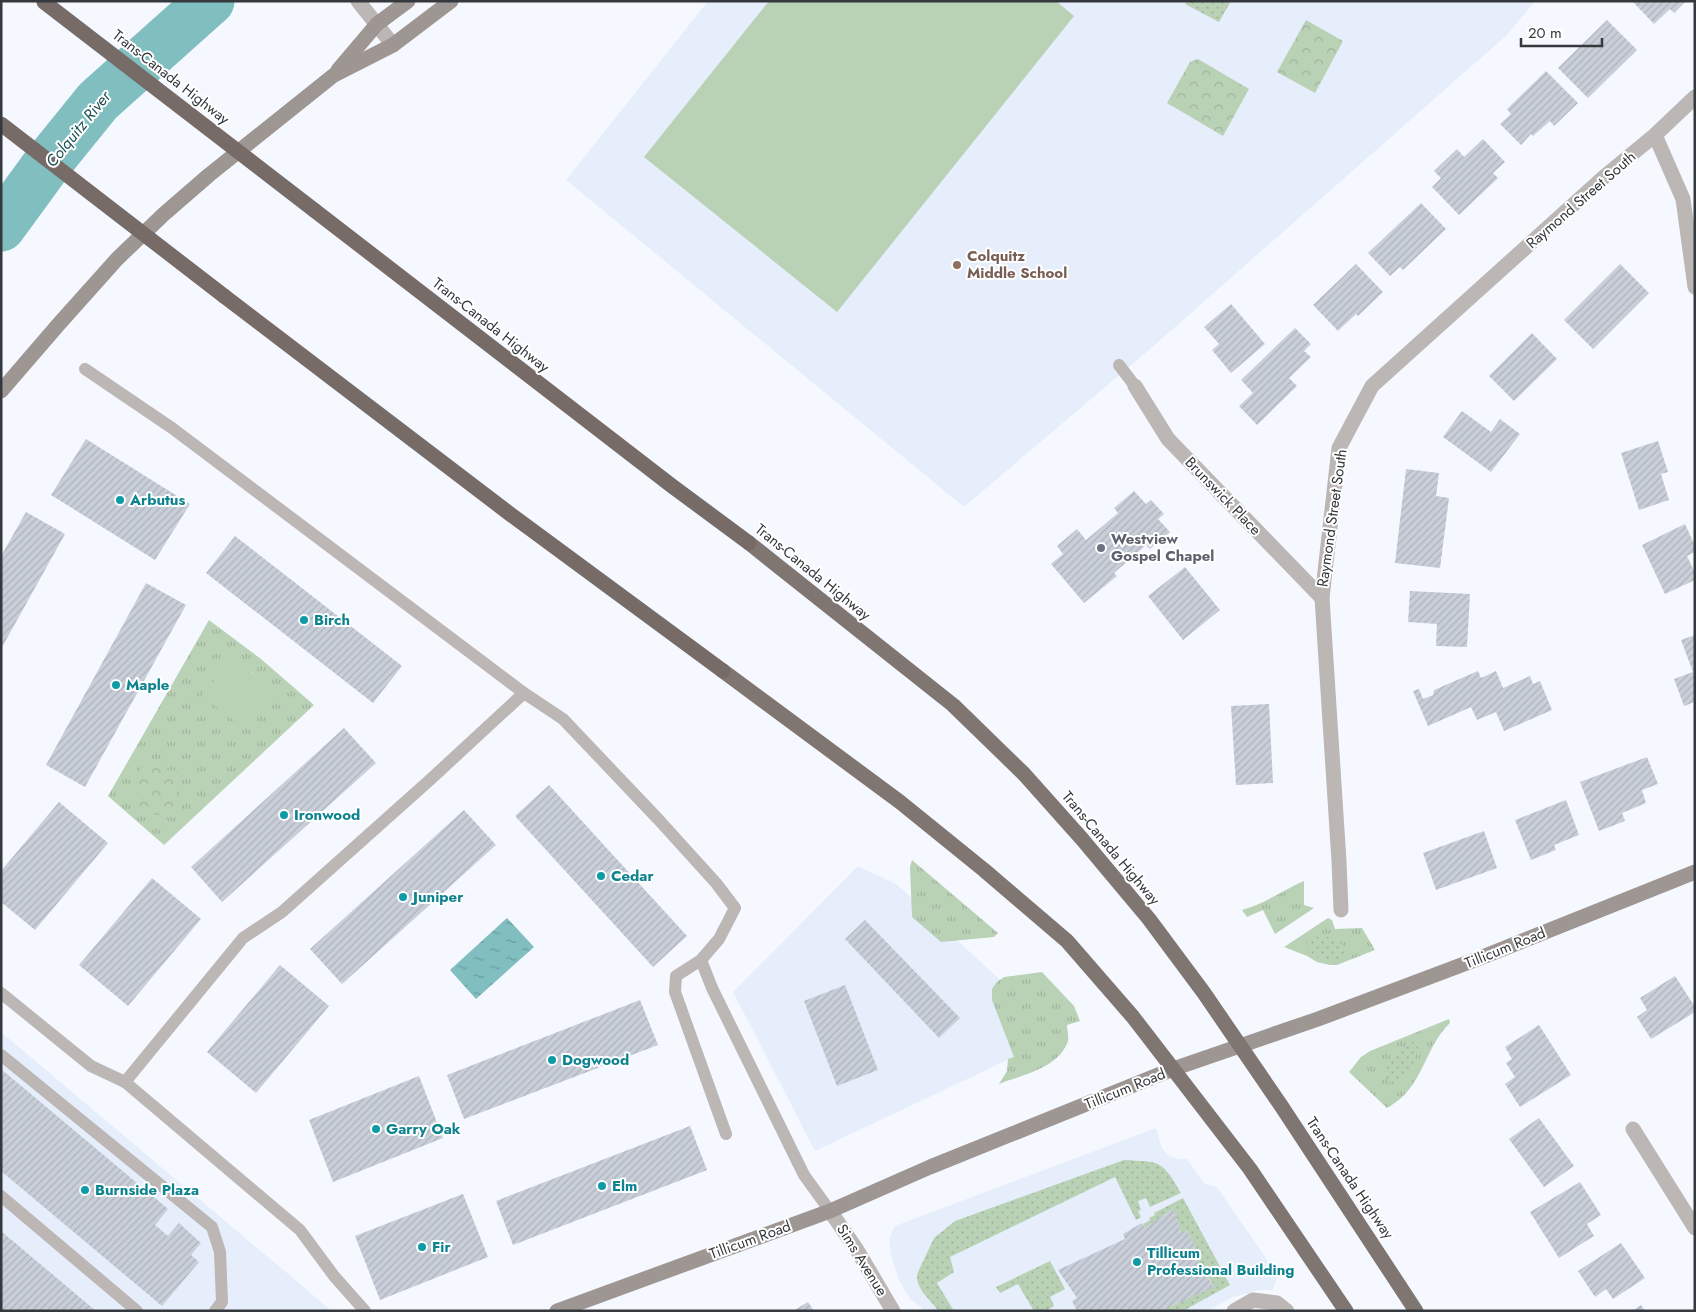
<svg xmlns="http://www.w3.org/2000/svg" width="1696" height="1312" viewBox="0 0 1696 1312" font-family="Jost,sans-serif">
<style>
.built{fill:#e6eefc}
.grass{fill:url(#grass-tufts);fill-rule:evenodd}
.park{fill:url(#park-crowns)}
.garden{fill:url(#garden-dots)}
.pitch{fill:#b9d1b5}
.water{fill:url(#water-ripples)}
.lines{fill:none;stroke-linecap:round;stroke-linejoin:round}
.river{stroke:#81bebf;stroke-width:49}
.building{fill:url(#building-hatch)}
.service{stroke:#bcb6b4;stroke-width:12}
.minor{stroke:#bcb6b4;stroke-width:15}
.tertiary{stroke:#bcb6b4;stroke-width:15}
.secondary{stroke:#9e9693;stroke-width:15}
.trunk{stroke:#7f7571;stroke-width:15}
.motorway{stroke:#766b67;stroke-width:15}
.motorway-bridge{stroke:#766b67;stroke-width:15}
.education-dot{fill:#8d6e63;stroke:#fff;stroke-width:2}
.culture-dot{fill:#0f9aa8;stroke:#fff;stroke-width:2}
.worship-dot{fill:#6b7280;stroke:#fff;stroke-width:2}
.labels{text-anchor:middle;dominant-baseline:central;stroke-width:4;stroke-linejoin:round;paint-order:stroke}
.street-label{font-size:15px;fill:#35383c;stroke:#fff}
.education-label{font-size:15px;font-weight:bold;fill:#785e54;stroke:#fff;text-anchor:start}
.culture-label{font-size:15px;font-weight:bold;fill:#0d838f;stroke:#fff;text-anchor:start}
.worship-label{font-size:15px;font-weight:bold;fill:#5b616d;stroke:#fff;text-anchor:start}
.water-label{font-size:16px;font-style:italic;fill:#1c5153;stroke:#fff}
</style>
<defs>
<pattern id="grass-tufts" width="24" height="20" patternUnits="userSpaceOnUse" patternTransform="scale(1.25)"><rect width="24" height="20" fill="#b9d1b5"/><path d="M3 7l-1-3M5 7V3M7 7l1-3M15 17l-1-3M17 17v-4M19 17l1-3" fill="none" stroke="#a0b49d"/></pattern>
<pattern id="park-crowns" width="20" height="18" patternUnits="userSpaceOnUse" patternTransform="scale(1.25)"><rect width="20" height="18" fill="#b9d1b5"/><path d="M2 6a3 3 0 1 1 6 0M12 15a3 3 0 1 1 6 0" fill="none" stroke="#a0b49d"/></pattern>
<pattern id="garden-dots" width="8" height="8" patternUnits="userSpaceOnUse" patternTransform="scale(1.25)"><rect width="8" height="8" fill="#b9d1b5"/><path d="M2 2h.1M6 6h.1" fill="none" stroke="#a0b49d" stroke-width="1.8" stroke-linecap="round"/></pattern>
<pattern id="water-ripples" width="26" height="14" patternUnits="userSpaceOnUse" patternTransform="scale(1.25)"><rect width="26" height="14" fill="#81bebf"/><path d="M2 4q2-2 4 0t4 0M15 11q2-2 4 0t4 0" fill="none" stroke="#6a9b9c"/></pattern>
<pattern id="building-hatch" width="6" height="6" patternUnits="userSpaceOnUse" patternTransform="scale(1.25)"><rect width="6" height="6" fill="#c9cfd9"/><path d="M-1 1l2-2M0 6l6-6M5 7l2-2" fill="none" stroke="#adb2bb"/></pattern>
</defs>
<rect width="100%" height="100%" fill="#f5f9ff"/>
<g class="built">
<path d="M708 1H1535L1507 35 1149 350 964 507 566 180Z"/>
<path d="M858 866 896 884 1060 1035 815 1151 733 992Z"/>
<path d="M1 1032 332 1311H96L1 1231Z"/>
<path d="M1156 1128 1162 1149 1170 1156 1178 1159H1187L1205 1184 1217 1187 1270 1264 1279 1271 1273 1290H1259L1233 1297 1207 1311H924L921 1307 910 1299 899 1280 891 1255 889 1239 895 1226Z"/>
</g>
<g class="grass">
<path d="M209 620 261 659 314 705 164 845 108 796ZM251 672 271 688 202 695Z"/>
<path d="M912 860 998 933 994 937 941 942 912 917 910 867Z"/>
<path d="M1304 881V905L1314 908 1275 934 1263 910 1247 917 1242 910C1265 904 1283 890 1304 881Z"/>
<path d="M1328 918 1332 920 1335 929 1362 928 1375 950 1337 965H1330L1317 962 1307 956 1284 947Z"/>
<path d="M1042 972 1074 1006 1080 1021 1067 1025C1067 1030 1069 1036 1068 1041 1059 1068 1022 1075 999 1084L1007 1071 1008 1059 1014 1057 992 1000V989L997 982 1004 977Z"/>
<path d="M1449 1019 1450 1023C1423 1049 1424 1088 1387 1108L1349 1072 1361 1057 1370 1051Z"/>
</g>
<g class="park">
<path d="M1306 20 1343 41 1315 93 1277 72Z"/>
<path d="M1198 59 1249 89 1223 136 1167 103 1190 62Z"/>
<path d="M141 766 177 771 181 777 176 817 135 812Z"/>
</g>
<g class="garden">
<path d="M1187 1H1231L1219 22 1185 4Z"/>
<path d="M1321 936C1333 937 1339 941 1347 950L1346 954 1337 962 1315 957 1307 946 1308 942 1316 937Z"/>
<path d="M1415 1041 1419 1044C1415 1060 1410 1080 1392 1085 1372 1072 1402 1046 1415 1041Z"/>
<path d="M1124 1160C1161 1162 1162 1160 1181 1193L1150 1207 1146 1198 1138 1201 1141 1210 1138 1211 1141 1217 1136 1220 1115 1177 950 1257 954 1272 937 1283 954 1311H938C931 1299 913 1288 918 1272L934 1238 955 1221Z"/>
<path d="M1183 1198 1230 1285 1183 1311H1160L1214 1286 1192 1253 1197 1250 1187 1231 1182 1234 1173 1209 1145 1228 1143 1224 1150 1220 1149 1218 1155 1215 1154 1213Z"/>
<path d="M1050 1261 1065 1289 1050 1297 1054 1306 1046 1311H1034L1018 1284 1000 1293 996 1287Z"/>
</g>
<g class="pitch">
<path d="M769 1H1056L1074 16 837 312 644 157Z"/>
<path d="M232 658 272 688 242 727 202 695Z"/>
</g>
<path class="water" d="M507 918 534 947 476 999 450 970Z"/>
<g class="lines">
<path class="river" d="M1 227 47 164 98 101 210 1"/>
</g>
<g class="building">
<path d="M1632 1H1686L1674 13 1670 9 1654 24Z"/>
<path d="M1607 20 1637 50 1588 98 1558 68Z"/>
<path d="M1546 71 1578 103 1554 126 1550 121 1533 136 1531 134 1521 145 1500 124 1511 114 1507 109Z"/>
<path d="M1483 139 1505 162 1493 173 1498 178 1459 215 1432 187 1441 178 1434 171 1457 149 1464 157Z"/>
<path d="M1421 203 1446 229 1403 270 1400 267 1390 276 1368 253Z"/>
<path d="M1356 264 1383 292 1358 316 1356 314 1338 331 1313 305Z"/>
<path d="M1620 264 1649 293 1593 349 1564 320Z"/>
<path d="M1231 304 1265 344 1231 373 1212 350 1219 344 1204 327Z"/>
<path d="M1295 328 1311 344 1304 351 1311 357 1289 378 1297 386 1257 425 1239 406 1253 393 1241 380Z"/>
<path d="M1532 333 1557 359 1514 401 1489 376Z"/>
<path d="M1462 411 1491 432 1500 419 1520 434 1491 472 1443 437Z"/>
<path d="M86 439 190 504 155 560 51 495Z"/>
<path d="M1658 441 1668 472 1661 474 1669 500 1639 510 1621 453Z"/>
<path d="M1406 469 1439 473 1436 496 1449 498 1440 568 1395 563Z"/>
<path d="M1134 491 1146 504 1151 500 1164 514 1158 519 1170 532 1150 549 1146 545 1114 573 1117 576 1084 603 1051 564 1063 554 1057 546 1077 529 1086 540 1118 513 1114 508Z"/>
<path d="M26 512 65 534 1 649V556Z"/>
<path d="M1685 524 1695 546V552L1687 556 1695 573V580L1665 594 1642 545Z"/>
<path d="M235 536 402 666 373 703 206 573Z"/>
<path d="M1185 567 1220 610 1183 640 1148 596Z"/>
<path d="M146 583 186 605 85 787 46 765Z"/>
<path d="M1410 591 1470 594 1467 647 1436 646 1437 624 1408 622Z"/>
<path d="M1695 635V702L1684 706 1674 679 1693 672 1681 640Z"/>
<path d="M1478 671 1481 678 1496 671 1503 688 1530 676 1533 684 1540 681 1552 710 1504 731 1496 712 1477 720 1471 707 1428 726 1413 691 1419 689 1423 699 1433 695 1434 690Z"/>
<path d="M1269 704 1273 783 1236 785 1231 706Z"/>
<path d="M344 728 376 763 222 902 191 867Z"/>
<path d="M1647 757 1658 784 1642 790 1646 803 1622 813 1625 821 1599 831 1580 782Z"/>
<path d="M549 785 687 936 653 967 515 816Z"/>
<path d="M1566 800 1579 835 1554 845 1556 850 1531 860 1515 820Z"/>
<path d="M59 802 108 843 35 930 1 902V871Z"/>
<path d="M464 810 496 845 342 984 310 949Z"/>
<path d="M1484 831 1497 868 1436 890 1423 853Z"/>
<path d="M152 878 201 919 128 1006 79 965Z"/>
<path d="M865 920 960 1018 939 1038 845 939Z"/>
<path d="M280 965 329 1006 256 1093 207 1052Z"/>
<path d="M1675 976 1695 1007V1012L1651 1039 1637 1017 1647 1010 1640 998Z"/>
<path d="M845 985 878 1070 837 1086 804 1001Z"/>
<path d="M640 1000 658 1045 464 1119 447 1075Z"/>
<path d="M1539 1025 1571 1075 1520 1107 1505 1084 1515 1077 1506 1063 1512 1059 1505 1047Z"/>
<path d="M1 1069 168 1209 155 1225 168 1236 179 1223 201 1243 191 1255 199 1262 162 1306 1 1171Z"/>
<path d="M419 1076 443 1138 333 1182 309 1120Z"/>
<path d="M1539 1118 1574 1166 1544 1187 1509 1139Z"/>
<path d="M690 1126 707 1170 513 1245 496 1201Z"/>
<path d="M1580 1182 1601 1215 1587 1224 1594 1236 1559 1258 1530 1212Z"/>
<path d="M463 1194 488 1257 380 1300 355 1236Z"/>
<path d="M1173 1209 1182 1234 1187 1231 1197 1250 1192 1253 1214 1287 1160 1311H1077L1072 1301 1077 1298 1058 1270 1125 1239 1123 1234 1142 1223 1145 1228Z"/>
<path d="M1 1231 96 1311H1Z"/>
<path d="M1621 1243 1645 1278 1613 1299 1606 1289 1595 1297 1578 1271Z"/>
<path d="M808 1302 814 1311H793Z"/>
<path d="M1641 1305 1645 1311H1632Z"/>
</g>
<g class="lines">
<g class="service">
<path d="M1119 365 1135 386"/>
<path d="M85 369 172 428 524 693 563 719 658 819 716 883 735 908 719 939 701 960 712 988 804 1175 830 1211"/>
<path d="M701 960 676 976 675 992 726 1134"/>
<path d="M1 993 91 1066 125 1082 300 1230 334 1276 365 1311"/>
<path d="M1 1055 212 1227 220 1252 222 1302 215 1311"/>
<path d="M125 1082 243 938 282 912 432 778 524 693"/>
<path d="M1 1196 137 1311"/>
</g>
<g class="minor">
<path d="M1655 135 1683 199 1695 287"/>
<path d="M1135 386 1168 439 1322 598"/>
<path d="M1341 910 1339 861 1322 598 1339 448 1372 386 1604 177 1655 135 1695 97"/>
<path d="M1633 1129 1695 1228"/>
<path d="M830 1211 857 1250 893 1311"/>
<path d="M1234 1311 1253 1300 1277 1303 1287 1311"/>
</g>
<path class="tertiary" d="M358 1 393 45"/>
<g class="secondary">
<path d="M338 70 377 24 408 1"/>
<path d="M1 391 58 325 117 259 164 214 209 175 334 75 393 45 451 1"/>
<path d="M557 1311 830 1211 930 1167 1173 1069 1318 1019 1480 958 1695 872"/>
</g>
<g class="trunk">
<path d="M749 543 953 705 1024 774 1082 839 1149 919 1204 993 1282 1107 1416 1311"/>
<path d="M723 671 900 802 984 870 1067 941 1133 1017 1250 1169 1346 1311"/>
</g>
<g class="motorway">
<path d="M314 210 672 486 749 543"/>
<path d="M224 296 510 514 723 671"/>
</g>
<g class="motorway-bridge">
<path d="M44 2 314 210"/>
<path d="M1 124 224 296"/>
</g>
</g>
<circle class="education-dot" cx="957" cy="265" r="5"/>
<g class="culture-dot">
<circle cx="120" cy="500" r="5"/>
<circle cx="304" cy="620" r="5"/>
<circle cx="116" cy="685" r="5"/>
<circle cx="284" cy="815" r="5"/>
<circle cx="601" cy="876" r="5"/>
<circle cx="403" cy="897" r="5"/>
<circle cx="552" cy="1060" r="5"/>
<circle cx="376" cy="1129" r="5"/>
<circle cx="602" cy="1186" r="5"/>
<circle cx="85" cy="1190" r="5"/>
<circle cx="422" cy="1247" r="5"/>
<circle cx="1137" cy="1262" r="5"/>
</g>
<circle class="worship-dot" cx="1101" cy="548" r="5"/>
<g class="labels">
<g class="street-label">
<text transform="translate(171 77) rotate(38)">Trans-Canada Highway</text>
<text transform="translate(1581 200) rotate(-41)">Raymond Street South</text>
<text transform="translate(491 325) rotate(38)">Trans-Canada Highway</text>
<text transform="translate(1223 496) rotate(46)">Brunswick Place</text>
<text transform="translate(1332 518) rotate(-82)">Raymond Street South</text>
<text transform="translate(813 572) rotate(39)">Trans-Canada Highway</text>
<text transform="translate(1111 848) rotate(50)">Trans-Canada Highway</text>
<text transform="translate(1505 948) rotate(-22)">Tillicum Road</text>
<text transform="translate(1125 1089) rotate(-22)">Tillicum Road</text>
<text transform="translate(1350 1178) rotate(56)">Trans-Canada Highway</text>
<text transform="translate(750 1240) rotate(-20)">Tillicum Road</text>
<text transform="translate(862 1260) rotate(58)">Sims Avenue</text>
</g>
<g class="education-label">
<text x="967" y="256">Colquitz<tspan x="967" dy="17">Middle School</tspan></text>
</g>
<g class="culture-label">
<text x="130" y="500">Arbutus</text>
<text x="314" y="620">Birch</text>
<text x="126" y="685">Maple</text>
<text x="294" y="815">Ironwood</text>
<text x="611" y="876">Cedar</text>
<text x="413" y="897">Juniper</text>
<text x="562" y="1060">Dogwood</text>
<text x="386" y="1129">Garry Oak</text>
<text x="612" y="1186">Elm</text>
<text x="95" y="1190">Burnside Plaza</text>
<text x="432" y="1247">Fir</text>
<text x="1147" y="1253">Tillicum<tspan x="1147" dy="17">Professional Building</tspan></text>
</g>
<g class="worship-label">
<text x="1111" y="539">Westview<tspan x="1111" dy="17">Gospel Chapel</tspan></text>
</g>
<g class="water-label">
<text transform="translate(78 129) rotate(-51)">Colquitz River</text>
</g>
</g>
<rect width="1696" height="1312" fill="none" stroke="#35383c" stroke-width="5"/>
<path d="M1521 38v8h81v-8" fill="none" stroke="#35383c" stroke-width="2.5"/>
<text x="1528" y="38" font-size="15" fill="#35383c" stroke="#ffffff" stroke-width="4" paint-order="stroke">20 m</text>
</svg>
